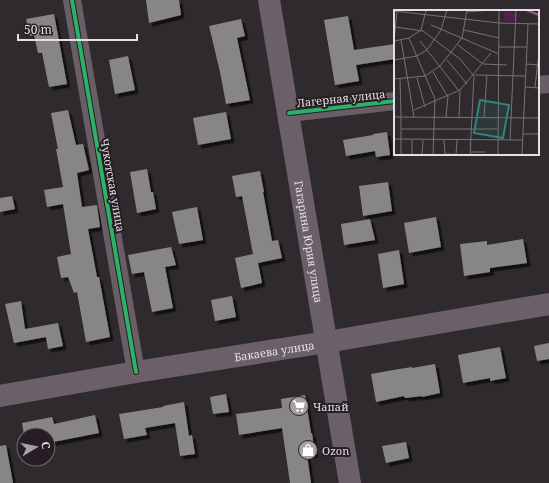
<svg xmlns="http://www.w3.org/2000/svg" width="549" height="483" viewBox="0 0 549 483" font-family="'Noto Serif',serif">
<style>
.building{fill:#878685;filter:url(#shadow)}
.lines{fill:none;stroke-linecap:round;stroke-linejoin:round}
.minor{stroke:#695e66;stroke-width:18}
.secondary{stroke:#6b6068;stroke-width:22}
.cycleway-casing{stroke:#261e24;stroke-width:6}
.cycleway{stroke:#2db169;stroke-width:4}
.labels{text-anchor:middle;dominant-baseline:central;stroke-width:4;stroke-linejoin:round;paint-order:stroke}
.street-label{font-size:11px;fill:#e5dfe3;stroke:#261e24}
.poi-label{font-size:11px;fill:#e5dfe3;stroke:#261e24;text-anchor:start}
.inset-river{fill:none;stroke:#9d578d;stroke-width:2}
.inset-road{fill:none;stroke:#777276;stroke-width:1}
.view{fill:#2f8680;fill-opacity:0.15;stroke:#2f8680;stroke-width:2}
.inset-edge{fill:none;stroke:#e5dfe3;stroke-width:2}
</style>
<defs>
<filter id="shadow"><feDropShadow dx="3.5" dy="3.5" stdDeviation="0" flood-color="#0009"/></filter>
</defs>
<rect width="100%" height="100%" fill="#2e2a2d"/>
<g class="building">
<path d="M146 0H179L181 15 149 23Z"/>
<path d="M54 14 67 84 49 87 42 53H38L34 35 30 36 26 19Z"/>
<path d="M348 16 354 50 395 44V59L356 65 359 81 335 85 324 20Z"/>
<path d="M241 19 245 36 237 38 250 100 226 104 220 72 209 26Z"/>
<path d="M128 56 135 90 115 94 109 60Z"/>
<path d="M68 110 76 145 83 144 89 170 77 173 82 207 97 205 100 227 88 229 97 277H99L110 337 86 342 77 292 74 293 68 277 61 278 57 257 71 254 63 204 47 207 44 190 63 187 56 149H58L51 113Z"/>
<path d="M226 112 231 139 198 145 193 118Z"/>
<path d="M387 132 390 155 376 157 375 151 346 156 343 140 373 135V134Z"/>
<path d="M147 169 151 192H153L156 209 137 213 130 172Z"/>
<path d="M260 171 264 192H263L272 241 278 240 282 258 258 263 262 283 241 288 235 258 253 254 242 196 236 197 232 176Z"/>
<path d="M388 182 392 211 363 216 359 186Z"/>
<path d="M12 196 15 209 0 212V198Z"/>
<path d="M197 207 203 240 179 244 172 212Z"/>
<path d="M436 217 441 247 409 253 404 223Z"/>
<path d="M370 219 375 240 344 245 341 224Z"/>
<path d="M523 239 527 263 490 268V272L464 276 460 244 487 241V245Z"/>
<path d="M171 247 176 265 165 267 173 308 152 312 144 272 132 274 128 255Z"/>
<path d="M399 250 404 284 383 288 378 254Z"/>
<path d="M232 296 236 317 215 321 211 300Z"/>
<path d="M21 301 25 329 58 323 63 346 48 349 46 337 14 343 5 304Z"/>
<path d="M549 343V359L537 361 534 346Z"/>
<path d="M500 347 506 378 490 381V378L463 383 458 355Z"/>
<path d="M435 364 440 393 422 397V396L405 398 404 396 376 402 371 374 393 370 412 367V368Z"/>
<path d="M226 394 229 412 213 414 210 397Z"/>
<path d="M305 395 311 433H312L315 454 307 455 311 483H290L282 428 239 435 236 414 282 408 281 399Z"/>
<path d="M184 402 189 436 192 435 195 454 180 456 175 423 145 428 147 435 124 439 119 414 163 407V406Z"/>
<path d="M95 415 99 433 48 443V435H24L22 423 52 417 54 424Z"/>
<path d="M406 442 409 458 386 463 382 446Z"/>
<path d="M6 445 13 483H0V446Z"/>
</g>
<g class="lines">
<g class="minor">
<path d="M72 0 136 372"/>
<path d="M538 85 549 84"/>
<path d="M289 113 395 101"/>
</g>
<g class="secondary">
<path id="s1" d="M269 0 350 483"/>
<path id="s2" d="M0 396 136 372 327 342 549 304"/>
</g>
<g class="cycleway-casing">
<g id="cycleway">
<path d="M72 0 136 372"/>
<path d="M289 113 395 101"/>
</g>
</g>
<use href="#cycleway" class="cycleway"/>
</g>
<defs>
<g id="supermarket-disc" transform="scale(1)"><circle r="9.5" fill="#a5a0a3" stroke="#261e24"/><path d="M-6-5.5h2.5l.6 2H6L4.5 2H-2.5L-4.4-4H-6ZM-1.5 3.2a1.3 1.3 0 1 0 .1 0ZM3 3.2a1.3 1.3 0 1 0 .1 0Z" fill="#fff"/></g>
<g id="shop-disc" transform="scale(1)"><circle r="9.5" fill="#a5a0a3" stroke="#261e24"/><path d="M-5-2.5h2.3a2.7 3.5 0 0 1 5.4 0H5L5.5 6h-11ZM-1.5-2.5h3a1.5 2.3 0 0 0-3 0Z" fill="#fff"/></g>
</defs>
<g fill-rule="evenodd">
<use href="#supermarket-disc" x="299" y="406"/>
<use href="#shop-disc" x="308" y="450"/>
</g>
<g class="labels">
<g class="street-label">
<text transform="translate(341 98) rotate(-6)">Лагерная улица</text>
<text transform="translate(113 185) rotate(80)">Чукотская улица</text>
<text stroke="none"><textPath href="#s1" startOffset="245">Гагарина Юрия улица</textPath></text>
<text stroke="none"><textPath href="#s2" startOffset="278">Бакаева улица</textPath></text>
</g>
<g class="poi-label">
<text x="313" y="406">Чапай</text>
<text x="322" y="450">Ozon</text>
</g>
</g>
<g transform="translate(394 10)">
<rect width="145" height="145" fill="#2e2a2d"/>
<path d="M110 0 123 4 122 11H110Z" fill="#522149"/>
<path class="inset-river" d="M132 0 145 5"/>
<path class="inset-road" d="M0 1 105 13M73 2 97 0M105 13 145 14M37 15 105 44M1 17 29 21 66 49 80 66 76 145M70 20 105 28M15 28 41 89 39 145M7 30 20 107M0 31 15 28 27 20 32 0M26 31 65 81M0 32 3 0M64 35 89 54 113 55M105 37H133M0 50 23 46 33 40 47 20 53 0M53 50 73 74M132 54 145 55M39 62 54 87 52 107M81 65 131 66M23 68 31 97M0 69 31 66 46 56 68 28 73 0M6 69 7 107M131 77 145 78M141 77 145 42M20 100 66 80 97 43M0 107 145 108M65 107 66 81M90 107 93 65M7 119H104M129 124H145M0 129 128 130M50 130 51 144 76 145M116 130 122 0M77 142H91M7 145V107M18 145V130M28 145 29 130M62 145 63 130M104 145 105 0M128 145 134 14"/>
<path class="view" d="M86 90 115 95 109 128 80 123Z"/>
<rect width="145" height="145" class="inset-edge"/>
</g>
<g transform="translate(36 447) rotate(80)"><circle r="19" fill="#261e24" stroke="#726b70"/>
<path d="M0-3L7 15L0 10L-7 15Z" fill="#a5a0a3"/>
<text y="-6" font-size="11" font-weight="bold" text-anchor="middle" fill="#e5dfe3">С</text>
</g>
<path d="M18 34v6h119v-6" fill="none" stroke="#e5dfe3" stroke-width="2"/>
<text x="24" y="34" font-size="12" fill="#e5dfe3" stroke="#261e24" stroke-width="3" paint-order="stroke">50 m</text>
</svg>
